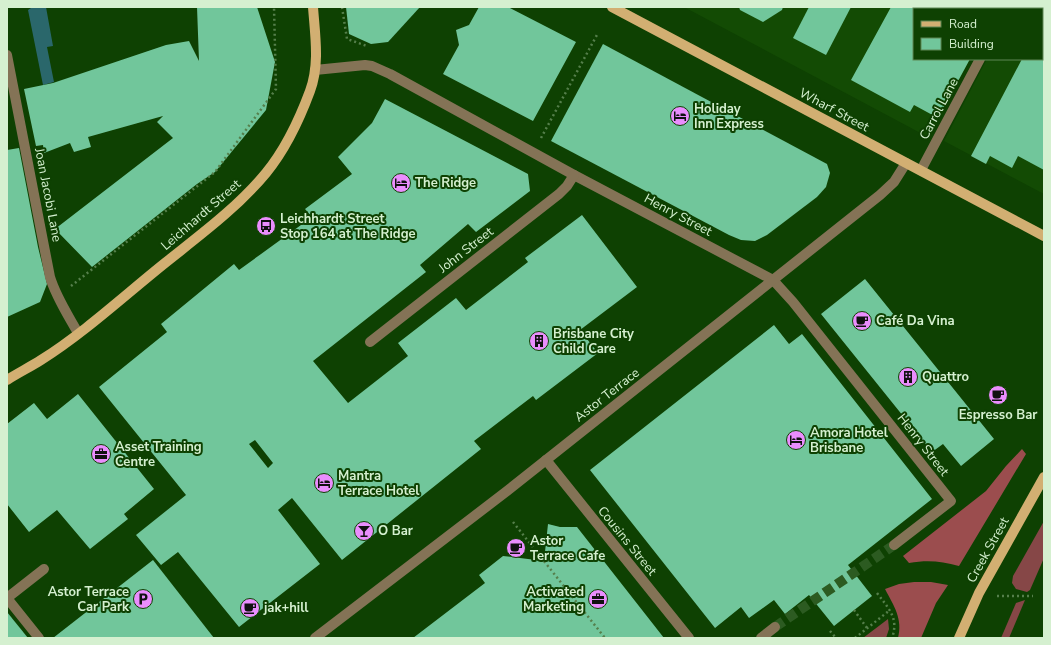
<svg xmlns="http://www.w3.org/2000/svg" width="1051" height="645" viewBox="0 0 1051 645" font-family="'Nunito Sans',sans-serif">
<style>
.built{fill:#134b04}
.green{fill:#864747}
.forest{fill:#9b4d4e}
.water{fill:#2a676b}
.building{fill:#71c69b;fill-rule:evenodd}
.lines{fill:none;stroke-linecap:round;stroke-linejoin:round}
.minor-tunnel{stroke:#2c5b21;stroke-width:10;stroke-dasharray:10 5;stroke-linecap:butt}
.path{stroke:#557f4b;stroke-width:2.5;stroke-dasharray:2 3;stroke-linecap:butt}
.minor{stroke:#847356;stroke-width:10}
.major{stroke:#d2af72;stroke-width:10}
.labels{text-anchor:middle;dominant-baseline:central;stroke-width:4;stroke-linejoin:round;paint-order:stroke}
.poi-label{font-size:13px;font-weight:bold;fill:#d5f0d0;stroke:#0e4102;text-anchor:start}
.street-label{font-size:13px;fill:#d5f0d0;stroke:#0e4102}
</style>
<rect width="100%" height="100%" fill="#0e4102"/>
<g class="built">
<path d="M684 7H965L914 9V59H970L928 137Z"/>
<path d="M1044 7V194L944 141 987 59H1042V9Z"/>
</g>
<g class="green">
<path d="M1044 521V558L1030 590 1027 592 1016 589 1012 583 1013 576Z"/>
<path d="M1025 600 1009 638H1001L1016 603Z"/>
<path d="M888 619 889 629 886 638H863Z"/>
</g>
<g class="forest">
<path d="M1022 449 1026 454 959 566C941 561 927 560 909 563L903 556 986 491 1006 466Z"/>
<path d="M914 582H931L948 585 936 603 921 638H898C903 619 894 606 885 589L899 584Z"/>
</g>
<path class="water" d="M37 7H46L53 46 47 47 54 82 43 85 28 10 31 8Z"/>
<g class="building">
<path d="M197 7H257L275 62 266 110 215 172 197 184 92 267 55 229 173 138 157 122 163 116 88 137 91 147 74 152 70 143 44 153 43 145 36 146 24 89 53 83 166 45 189 41 199 61Z"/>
<path d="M346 7H420L388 42 371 44 349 34Z"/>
<path d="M479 7H508L576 42 533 121 443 74 459 45 456 30 469 25Z"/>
<path d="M739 7H783L782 10 763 22 740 10Z"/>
<path d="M809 7H851L826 55 793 38Z"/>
<path d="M891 7H965L969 9H914V59H970L938 118 914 105 910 112 851 80Z"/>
<path d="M1005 7H1044V170L1018 156 1012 168 990 156 986 164 971 156 1022 59H1042V9H1009Z"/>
<path d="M603 44 827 164 830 173 826 187 817 197 767 235 755 241 741 240 729 235 551 141Z"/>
<path d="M385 99 528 174 530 191 476 232 468 224 420 265 426 272 313 361 348 403 408 356 398 343 456 298 466 310 528 262 525 258 582 215 637 287 580 330 598 353 536 400 533 396 474 441 481 449 342 560 292 498 278 510 320 564 239 627 178 552 161 565 136 535 186 495 99 387 167 332 161 324 234 264 239 270 312 217 305 209 352 174 338 157 372 123ZM255 440 273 463 268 468 249 444Z"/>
<path d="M19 148 38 247 47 284 40 302 7 317V150Z"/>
<path d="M865 279 994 439 961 466 943 444 932 452 821 314Z"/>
<path d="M774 325 789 344 802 334 932 499 848 565 872 596 834 626 809 595 785 614 774 600 749 618 741 607 715 628 590 470Z"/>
<path d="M78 394 154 489 124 514 128 519 90 549 57 510 29 532 7 504V424L34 403 47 419Z"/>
<path d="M548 524 560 527H577L664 638H413L485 583 479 575 503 556 544 561Z"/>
<path d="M153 560 214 638H53Z"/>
<path d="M7 612 28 638H7Z"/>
</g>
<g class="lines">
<path class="minor-tunnel" d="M775 627 894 545"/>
<g class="path">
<path d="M342 7 347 39 367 46"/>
<path d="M541 138 598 33"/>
<path d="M71 286 215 172 276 89 274 7"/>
<path d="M513 522 605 638"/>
<path d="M877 593C889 609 899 618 892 638"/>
<path d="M997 596H1033"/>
<path d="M854 610 867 628"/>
<path d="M830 631 836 638"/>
<path d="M855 638 890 610"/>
</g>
<g class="minor">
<path d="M983 7 987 9"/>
<path d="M7 55 50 277C56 297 68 315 78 333"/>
<path d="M315 70 365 65 372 66 390 74 574 175 773 280 793 302 951 501 894 545"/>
<path d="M921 170 980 59"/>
<path d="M370 342 559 194 567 186 574 175"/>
<path d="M546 460 689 638"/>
<path d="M7 598 39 638"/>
<path d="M7 598 44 569"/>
<path d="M315 638 507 491 880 195 894 182 906 163"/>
<path d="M761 638 775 627"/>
</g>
<g class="major">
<path d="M612 7 1044 236"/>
<path d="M7 380C18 373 30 367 41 360 84 333 125 295 165 263 200 235 237 208 266 173 284 151 300 118 310 91 320 64 315 35 313 7"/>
<path d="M959 638 979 593 1044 477"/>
</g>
</g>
<defs>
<g id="hotel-disc" transform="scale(1)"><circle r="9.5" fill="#ea8dfd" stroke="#0e4102"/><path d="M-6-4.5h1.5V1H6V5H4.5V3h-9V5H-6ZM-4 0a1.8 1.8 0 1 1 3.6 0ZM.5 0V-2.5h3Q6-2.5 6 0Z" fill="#111"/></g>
<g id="bus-disc" transform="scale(1)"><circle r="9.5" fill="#ea8dfd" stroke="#0e4102"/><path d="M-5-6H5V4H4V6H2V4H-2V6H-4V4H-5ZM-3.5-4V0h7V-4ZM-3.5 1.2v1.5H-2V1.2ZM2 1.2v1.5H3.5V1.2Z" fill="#111"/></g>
<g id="cafe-disc" transform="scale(1)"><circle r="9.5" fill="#ea8dfd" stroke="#0e4102"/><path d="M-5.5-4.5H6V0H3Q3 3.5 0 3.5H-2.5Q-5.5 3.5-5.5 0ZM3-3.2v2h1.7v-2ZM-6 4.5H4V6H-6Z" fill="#111"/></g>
<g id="building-disc" transform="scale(1)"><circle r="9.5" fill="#ea8dfd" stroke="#0e4102"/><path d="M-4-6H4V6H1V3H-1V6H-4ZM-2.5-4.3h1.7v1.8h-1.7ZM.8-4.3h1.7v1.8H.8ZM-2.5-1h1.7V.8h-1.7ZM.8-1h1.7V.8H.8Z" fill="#111"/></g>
<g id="office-disc" transform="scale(1)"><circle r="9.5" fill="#ea8dfd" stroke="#0e4102"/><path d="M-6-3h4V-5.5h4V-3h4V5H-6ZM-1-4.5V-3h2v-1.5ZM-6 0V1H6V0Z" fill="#111"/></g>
<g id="bar-disc" transform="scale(1)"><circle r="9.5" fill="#ea8dfd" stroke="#0e4102"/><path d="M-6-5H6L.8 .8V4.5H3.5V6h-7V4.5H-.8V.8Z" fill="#111"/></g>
<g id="parking-disc" transform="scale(1)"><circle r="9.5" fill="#ea8dfd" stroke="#0e4102"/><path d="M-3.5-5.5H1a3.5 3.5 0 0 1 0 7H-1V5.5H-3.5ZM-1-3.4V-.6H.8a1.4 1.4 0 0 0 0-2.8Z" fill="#111"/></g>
</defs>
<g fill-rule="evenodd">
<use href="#hotel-disc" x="680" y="116"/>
<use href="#hotel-disc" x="401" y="183"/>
<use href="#bus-disc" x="266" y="226"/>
<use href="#cafe-disc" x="862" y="321"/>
<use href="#building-disc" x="539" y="341"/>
<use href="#building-disc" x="908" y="377"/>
<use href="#cafe-disc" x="998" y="395"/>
<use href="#hotel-disc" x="796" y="440"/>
<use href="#office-disc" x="101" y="454"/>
<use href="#hotel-disc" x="324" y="483"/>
<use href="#bar-disc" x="364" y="531"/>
<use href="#cafe-disc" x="516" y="548"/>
<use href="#parking-disc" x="143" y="599"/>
<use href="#office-disc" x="598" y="599"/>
<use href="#cafe-disc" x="250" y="608"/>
</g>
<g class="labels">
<g class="poi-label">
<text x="694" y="109">Holiday<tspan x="694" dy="15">Inn Express</tspan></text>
<text x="415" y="183">The Ridge</text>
<text x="280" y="219">Leichhardt Street<tspan x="280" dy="15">Stop 164 at The Ridge</tspan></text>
<text x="876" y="321">Café Da Vina</text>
<text x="553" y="334">Brisbane City<tspan x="553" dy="15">Child Care</tspan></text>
<text x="922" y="377">Quattro</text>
<text x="998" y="415" text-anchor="middle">Espresso Bar</text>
<text x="810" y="433">Amora Hotel<tspan x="810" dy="15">Brisbane</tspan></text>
<text x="115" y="447">Asset Training<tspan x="115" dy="15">Centre</tspan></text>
<text x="338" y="476">Mantra<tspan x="338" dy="15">Terrace Hotel</tspan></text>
<text x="378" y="531">O Bar</text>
<text x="530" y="541">Astor<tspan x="530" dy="15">Terrace Cafe</tspan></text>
<text x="129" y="592" text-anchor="end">Astor Terrace<tspan x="129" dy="15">Car Park</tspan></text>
<text x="584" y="592" text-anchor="end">Activated<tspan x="584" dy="15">Marketing</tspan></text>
<text x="264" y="608">jak+hill</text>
</g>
<g class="street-label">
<text transform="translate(939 109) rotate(-62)">Carrol Lane</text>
<text transform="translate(834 110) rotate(28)">Wharf Street</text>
<text transform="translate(48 195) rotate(79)">Joan Jacobi Lane</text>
<text transform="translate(201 215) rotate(-41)">Leichhardt Street</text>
<text transform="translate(678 215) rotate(28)">Henry Street</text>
<text transform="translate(466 250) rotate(-38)">John Street</text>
<text transform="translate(607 395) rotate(-38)">Astor Terrace</text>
<text transform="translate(923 445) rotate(52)">Henry Street</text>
<text transform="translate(627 541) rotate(51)">Cousins Street</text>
<text transform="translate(988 550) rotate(-61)">Creek Street</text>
</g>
</g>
<rect width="1051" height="645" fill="none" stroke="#d5f0d0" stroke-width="16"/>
<rect x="913" y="8" width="130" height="52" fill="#0e4102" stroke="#5e8754"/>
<rect x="921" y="21" width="20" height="6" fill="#d2af72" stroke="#5e8754"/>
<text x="949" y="28" font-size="12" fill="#d5f0d0">Road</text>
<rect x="921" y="38" width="20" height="12" fill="#71c69b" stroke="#5e8754"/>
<text x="949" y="48" font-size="12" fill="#d5f0d0">Building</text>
</svg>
